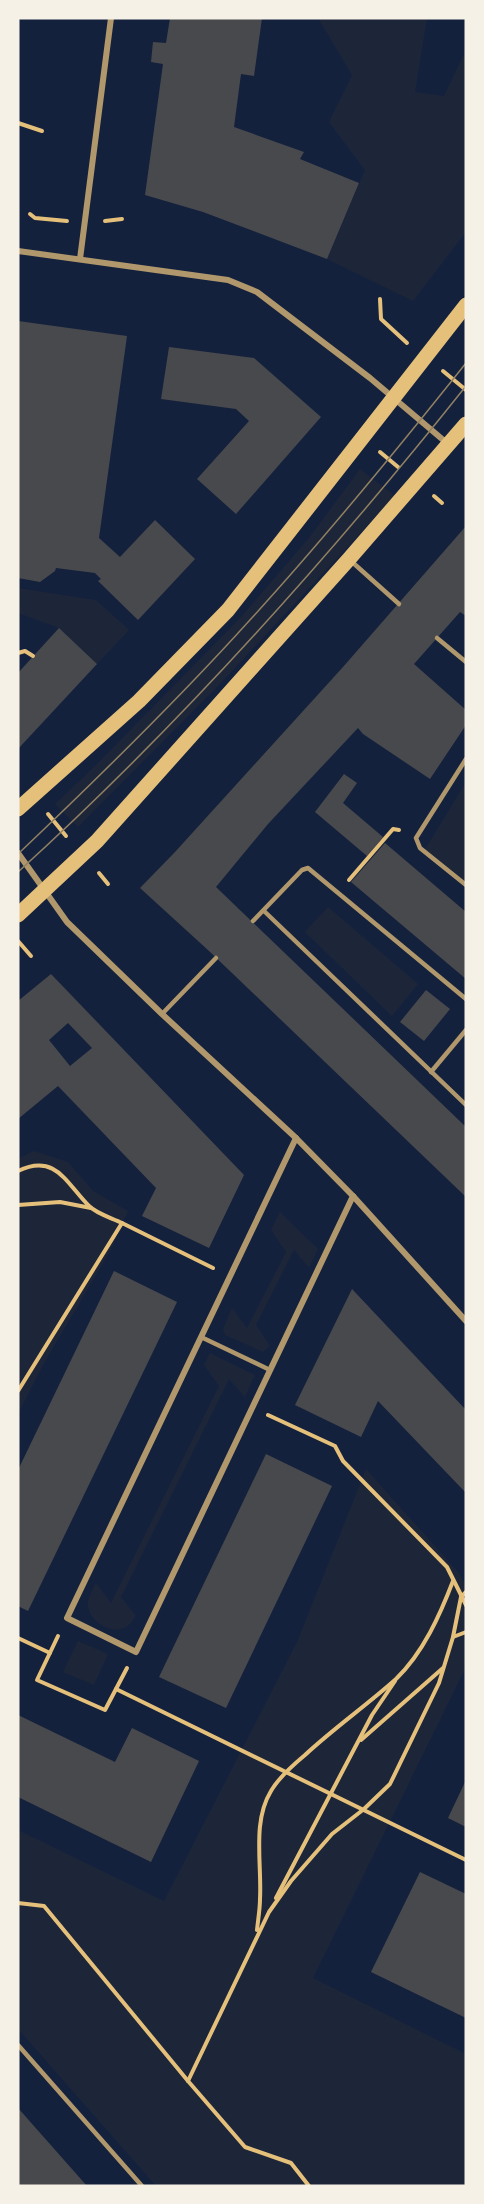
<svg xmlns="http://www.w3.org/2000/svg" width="484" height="2204" viewBox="0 0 484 2204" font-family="'Alegreya Sans',sans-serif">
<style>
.green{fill:#1d2539}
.building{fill:#48494c;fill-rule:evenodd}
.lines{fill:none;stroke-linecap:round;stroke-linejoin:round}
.path{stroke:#e5c07b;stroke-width:4}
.service{stroke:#b1986c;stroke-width:4.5}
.minor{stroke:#b1986c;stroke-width:6}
.primary{stroke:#e5c07b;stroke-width:15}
.tram{stroke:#918062;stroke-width:1.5}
</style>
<rect width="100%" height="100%" fill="#14213d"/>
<g class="green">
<path d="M318 18H427L415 92 444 96 466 50V232L413 301 327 259 365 170 329 122 352 75Z"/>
<path d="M360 469 395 496 221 683 78 827 55 804 94 767 241 617 308 539Z"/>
<path d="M18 588 96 600 129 630 97 664 59 628 18 613Z"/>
<path d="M466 782V884L424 851Z"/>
<path d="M328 907 418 984 392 1016 305 932Z"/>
<path d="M34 1151 68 1162 93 1191 128 1211 109 1253 44 1363 18 1414V1159Z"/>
<path d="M280 1212 318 1249 309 1268 294 1250 256 1325 270 1346 263 1352 225 1335 223 1329 232 1308 247 1328 286 1252 271 1230Z"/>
<path d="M210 1353 255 1375 245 1397 229 1379 121 1597 136 1616C133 1620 130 1625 126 1627 111 1635 90 1622 88 1606 87 1598 92 1591 96 1583L111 1603 219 1386 204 1365Z"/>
<path d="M366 1469 460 1574 466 1587V1667L313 1978 466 2054V2186H156L18 2029V1830L164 1901 297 1642Z"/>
<path d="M78 1641 108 1654 94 1685 63 1672Z"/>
</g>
<g class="building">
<path d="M170 18H262L254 76 241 74 234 127 304 152 300 159 359 183 327 259 203 212 145 195 163 64 151 62 153 42 166 43Z"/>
<path d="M18 321 127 336 99 538 120 557 155 520 195 559 138 620 98 581 101 579 95 573 56 568 55 571 40 582 18 578Z"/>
<path d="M169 347 254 358 321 417 236 514 197 479 249 421 236 409 161 399Z"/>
<path d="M466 526V616L460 612 414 664 466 710V725L430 779 363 734 358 728 268 824 216 887 466 1127V1197L209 951 140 888 175 852 343 667Z"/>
<path d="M59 628 97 664 18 749V673Z"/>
<path d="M344 774 357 783 343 803 383 837 367 856 315 812Z"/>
<path d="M385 843 466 912V979L351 882Z"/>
<path d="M51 974 244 1175 209 1248 142 1216 156 1188 58 1086 18 1119V1001ZM68 1023 92 1048 70 1066 49 1040Z"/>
<path d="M426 990 450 1009 424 1041 400 1022Z"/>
<path d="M114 1271 177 1302 28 1611 18 1606V1470Z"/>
<path d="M352 1289 466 1410V1493L378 1401 361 1437 295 1405Z"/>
<path d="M266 1454 332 1486 226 1708 159 1677Z"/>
<path d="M18 1715 115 1762 132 1728 199 1761 151 1862 18 1797Z"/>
<path d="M466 1780V1827L448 1818Z"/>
<path d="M420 1872 466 1894V2018L371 1972Z"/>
<path d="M18 2108 87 2186H18Z"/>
</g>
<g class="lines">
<g class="path">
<path d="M18 123 42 131"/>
<path d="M30 214 35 218 67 221"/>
<path d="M105 221 122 219"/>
<path d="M380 299 381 319 407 343"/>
<path d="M443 371 466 390"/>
<path d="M380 452 398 467"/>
<path d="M434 496 442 503"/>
<path d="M18 653 25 651 33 656"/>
<path d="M48 814 66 836"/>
<path d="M99 873 108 884"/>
<path d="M349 880 393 829 399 830"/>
<path d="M18 941 31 956"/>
<path d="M18 1171C56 1153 66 1183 89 1206 97 1214 112 1218 122 1223"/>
<path d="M18 1205 60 1202 91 1208"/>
<path d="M18 1391 122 1223 213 1268"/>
<path d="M268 1415 335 1446 343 1461 447 1567 466 1605"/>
<path d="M58 1636 37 1680 105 1710 127 1668"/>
<path d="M453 1637 466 1632"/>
<path d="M18 1638 50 1653"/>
<path d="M116 1689 466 1860"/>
<path d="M361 1740 443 1668"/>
<path d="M276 1898 372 1715 395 1681"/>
<path d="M18 1903 44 1906 188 2081 245 2147 291 2163 309 2186"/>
<path d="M257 1930C258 1920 260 1909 260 1899 262 1864 252 1822 271 1791 279 1777 293 1765 305 1755 334 1728 367 1705 396 1679 423 1653 440 1615 453 1581"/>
<path d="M188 2081 269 1912 291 1881 332 1834 364 1809 390 1784 439 1683 453 1637 461 1597 466 1592"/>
</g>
<g class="service">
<path d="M351 561 399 604"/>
<path d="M437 638 466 662"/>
<path d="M466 759 416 838 420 848 466 885"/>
<path d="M264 911 466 1105"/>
<path d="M253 921 302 870 308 868 466 999"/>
<path d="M162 1014 216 958"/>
<path d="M431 1072 466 1030"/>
<path d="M201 1337 270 1370"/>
<path d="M18 2045 142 2186"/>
</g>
<g class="minor">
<path d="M18 251 228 280 257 292 370 378 448 444"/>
<path d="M80 259 111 18"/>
<path d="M18 853 67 922 162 1014 296 1138 353 1196 466 1321"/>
<path d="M296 1138 67 1618 136 1652 353 1196"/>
</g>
<g class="primary">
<path d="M18 809 139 701 228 610 466 305"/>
<path d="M18 915 97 841 349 559 466 424"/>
</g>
<g class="tram">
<path d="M18 854C97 779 176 702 249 621 325 538 396 451 466 363"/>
<path d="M18 872C181 724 329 558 466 386"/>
</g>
</g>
<rect width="484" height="2204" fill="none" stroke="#f6f1e7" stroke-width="39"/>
</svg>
